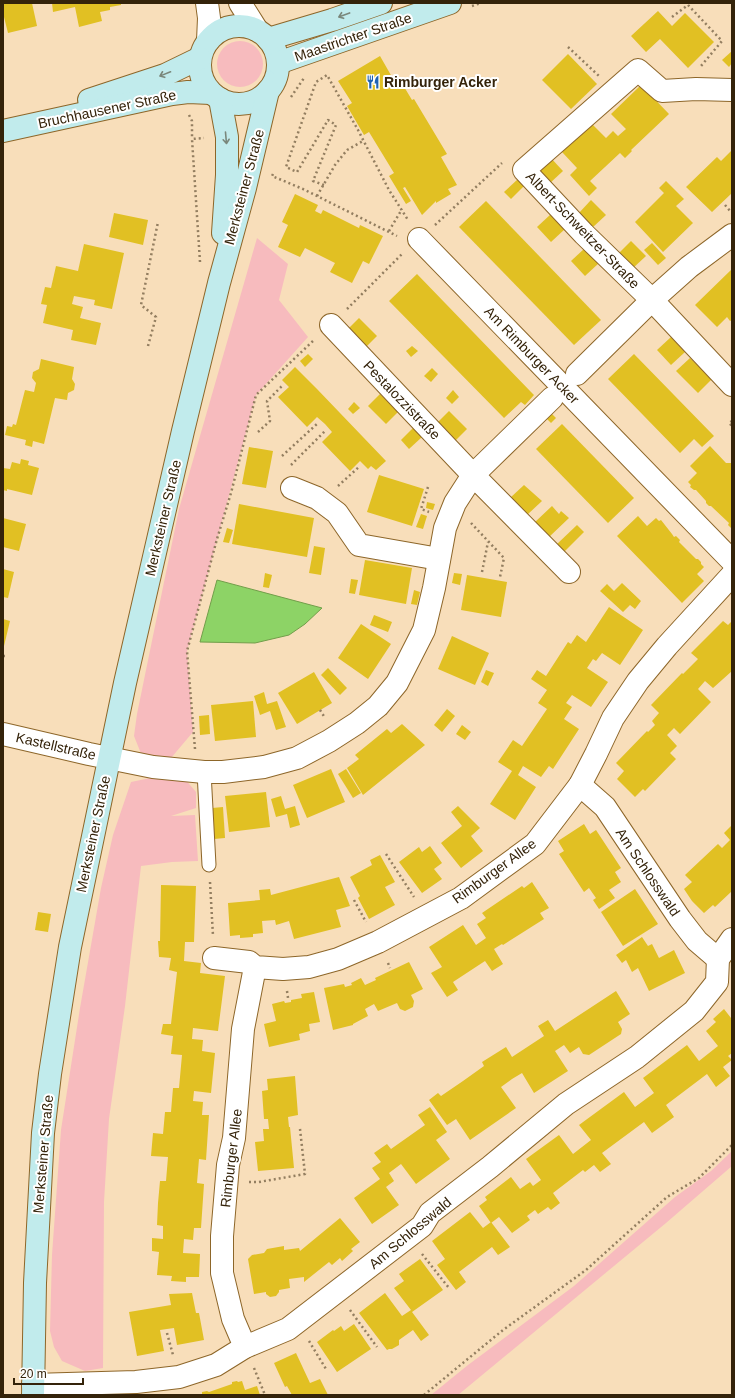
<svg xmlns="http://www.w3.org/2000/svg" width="735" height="1398" viewBox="0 0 735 1398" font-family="Helvetica,sans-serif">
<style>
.green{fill:#f7bbbe}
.water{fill:#8dd366;stroke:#729e4a}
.building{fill:#e1c023}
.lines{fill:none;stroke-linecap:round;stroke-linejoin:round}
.lane-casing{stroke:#8d6629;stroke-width:15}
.street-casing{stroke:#8d6629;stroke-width:24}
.secondary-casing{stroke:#8d6629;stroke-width:24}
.path{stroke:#937e60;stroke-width:2.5;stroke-dasharray:2 3;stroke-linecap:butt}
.lane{stroke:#fff;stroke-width:13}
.street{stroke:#fff;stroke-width:22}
.secondary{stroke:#c1ebec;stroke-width:22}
.oneway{stroke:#7a877b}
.labels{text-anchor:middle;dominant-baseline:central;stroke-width:4;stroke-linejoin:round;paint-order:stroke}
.street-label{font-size:14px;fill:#34230a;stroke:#fff}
.poi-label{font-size:14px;font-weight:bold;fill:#34230a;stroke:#fff;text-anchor:start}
</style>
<rect width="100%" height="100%" fill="#f8deba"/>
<g class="green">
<circle cx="240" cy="64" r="23"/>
<path d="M257 238 288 264 279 300 308 337 256 395 187 651 193 732 171 758 142 756 134 736 137 714 179 509Z"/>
<path d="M160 776 184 778 196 792V808L171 816 195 815 198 861 172 862 141 866 125 1006 109 1119 104 1202 103 1368 85 1371 62 1361 54 1347 50 1331 52 1255 61 1130 80 1008 101 888 113 835 131 782Z"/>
<path d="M732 1151V1166L666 1223 458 1395H431L468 1365 574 1286 675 1197 711 1171Z"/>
</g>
<path class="water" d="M217 580 322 608 305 624 289 635 255 643 200 642Z"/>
<g class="building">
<path d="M3 3H32L37 26 8 33 3 13Z"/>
<path d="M52 3H121V5L110 7V10L100 12 102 21 79 27 75 7 53 12Z"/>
<path d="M658 11 672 26 685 13 714 42 688 68 660 39 646 52 631 36Z"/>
<path d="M732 51V63L729 67 722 60Z"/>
<path d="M568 54 597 84 571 109 542 80Z"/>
<path d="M380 56 392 77 397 75 412 100 414 99 447 154 441 157 457 185 448 189 451 194 436 203V201L422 215 405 187 403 188 411 201 406 204 389 176 394 173 369 132 364 135 347 106 352 103 338 81Z"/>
<path d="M641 85 669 114 631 150 632 151 625 158 620 153 590 181 597 188 589 196 570 175 577 168 562 152 591 123 606 138 613 131 618 136 626 129 611 114Z"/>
<path d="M732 150V193L712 212 686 187 717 157 721 161Z"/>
<path d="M549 156 563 171 549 184 535 169Z"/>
<path d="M518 179 524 186 511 199 504 192Z"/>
<path d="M666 181 684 199 676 206 693 223 663 252 635 222 664 193 659 188Z"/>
<path d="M295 194 318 205 315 211 321 214 323 210 359 228 360 225 383 236 369 264 363 261 352 283 330 272 335 263 305 248 300 257 278 247 288 225 282 222Z"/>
<path d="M591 200 606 215 592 228 578 214Z"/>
<path d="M486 201 601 320 574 345 459 227Z"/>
<path d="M114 213 148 220 143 245 109 237Z"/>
<path d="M551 214 565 229 551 242 537 227Z"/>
<path d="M631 241 646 256 632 269 617 255Z"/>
<path d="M652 243 666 258 658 265 644 250Z"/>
<path d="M84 244 124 253 112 309 94 305 95 300 74 296 72 304 83 307 80 318 101 323 96 345 71 340 73 330 43 323 47 305 41 304 45 287 51 288 56 266 78 271Z"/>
<path d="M585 248 599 263 585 276 571 261Z"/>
<path d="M732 269V320L730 321 727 317 717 327 695 305Z"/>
<path d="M417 274 531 392 534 395 525 405 521 402 504 418 389 301Z"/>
<path d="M359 318 377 336 365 348 347 330Z"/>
<path d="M671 337 685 352 671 365 657 350Z"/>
<path d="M412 346 418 351 411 357 406 351Z"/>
<path d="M308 354 313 359 305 367 300 361Z"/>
<path d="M634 354 714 436 702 447 694 439 680 453 608 379Z"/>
<path d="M690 358 712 379 698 393 676 371Z"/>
<path d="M41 359 74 367 72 379 75 384 74 390 68 393 67 400 55 398 44 444 33 441 32 447 25 445 26 440 5 435 7 426 12 427 13 424 16 425 25 390 34 392 36 383 32 378 33 372 39 369Z"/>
<path d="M295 367 317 389 386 461 376 470 371 466 368 469 360 461 350 471 322 442 332 432 325 424 317 417 307 427 278 397 289 387 282 380Z"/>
<path d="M432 368 438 374 431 382 424 376Z"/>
<path d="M453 390 459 397 452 404 446 398Z"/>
<path d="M380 394 398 412 386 424 368 406Z"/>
<path d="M354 402 360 408 353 414 348 409Z"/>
<path d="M449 411 467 429 455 441 437 423Z"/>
<path d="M552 414 556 418 551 423 547 419Z"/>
<path d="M562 424 634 498 608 523 536 449Z"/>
<path d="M413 428 422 437 409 449 401 440Z"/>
<path d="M710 446 726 463H732V529L728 525 729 523 711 506H709L706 503V501L696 490H694L690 487 691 485 688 482 697 473 690 466Z"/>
<path d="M249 447 273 451 266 488 242 484Z"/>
<path d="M21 459 29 461 28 465 39 468 32 495 7 489V491L3 490V468L10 469 12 462 20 464Z"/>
<path d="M379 475 424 489 412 526 367 512Z"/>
<path d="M524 485 542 501 527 515 510 498Z"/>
<path d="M427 502 435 504 433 510 426 508Z"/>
<path d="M239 504 314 518 307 557 232 544Z"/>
<path d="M552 506 559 514 561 511 569 518 548 538 534 523Z"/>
<path d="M421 514 427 516 423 529 416 527Z"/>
<path d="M638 516 647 526 656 518 659 521 661 520 672 534 674 537 676 536 680 540 679 542 696 559H698L701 562V564L704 567 697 574 704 581 682 603 617 536Z"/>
<path d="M3 518 26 524 19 551 3 547Z"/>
<path d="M577 525 584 532 563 553 556 545Z"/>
<path d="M227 528 233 530 229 543 223 542Z"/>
<path d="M314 546 325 548 321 575 309 573Z"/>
<path d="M365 560 412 568 406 604 359 595Z"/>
<path d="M3 569 14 572 8 598 3 597Z"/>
<path d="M265 573 272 575 269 588 263 587Z"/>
<path d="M454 573 462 574 460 585 452 583Z"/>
<path d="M467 575 507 582 501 617 461 610Z"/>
<path d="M351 579 358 580 355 594 349 593Z"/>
<path d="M622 583 641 601 635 609 630 605 623 612 600 591 607 584 614 591Z"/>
<path d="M414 590 420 592 417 605 411 604Z"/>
<path d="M609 607 643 630 620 665 602 653 596 661 593 659 587 668 608 682 591 707 572 695 566 703 572 707 564 719 579 729 553 769 549 766 541 777 523 766 518 775 536 787 515 820 490 804 512 771 498 762 513 740 522 746 547 709 538 703 547 690 531 679 537 670 546 676 568 642 571 644 577 635 586 642Z"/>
<path d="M374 615 392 622 388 632 370 625Z"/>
<path d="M3 619 10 621 4 646H3Z"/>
<path d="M723 621 728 625 732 621V671L713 688 705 681 698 689 711 702 680 734 674 728 667 735 677 746 670 753 676 759 645 791 643 789 635 797 617 779 624 771 616 763 647 731 648 732 655 725 652 721 659 713 651 705 682 673 683 674 698 659 691 653Z"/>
<path d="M361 624 391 644 368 679 338 658Z"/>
<path d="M452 636 489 653 475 685 438 669Z"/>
<path d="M328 668 347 688 340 695 321 675Z"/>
<path d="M486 670 494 673 488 686 481 682Z"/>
<path d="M314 672 332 703 297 724 278 693Z"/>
<path d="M264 692 267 704 277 701 286 727 276 730 270 711 260 715 254 696Z"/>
<path d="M253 701 256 737 215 741 211 705Z"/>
<path d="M447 709 455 716 442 732 434 725Z"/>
<path d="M209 715 210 734 200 735 199 716Z"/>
<path d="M402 724 425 745 363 795 347 768 359 759 355 755 387 729 391 733Z"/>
<path d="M462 725 471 732 465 740 456 734Z"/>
<path d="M331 769 345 802 307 818 293 785Z"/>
<path d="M346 769 361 793 353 798 338 774Z"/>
<path d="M266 792 270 827 229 832 225 796Z"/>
<path d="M281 796 285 809 295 806 300 825 290 828 287 814 276 817 271 799Z"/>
<path d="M458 806 480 828 471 836 483 851 461 868 441 843 462 826 451 812Z"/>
<path d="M223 807 225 838 214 839 212 808Z"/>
<path d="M584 824 590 834 596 830 621 868 615 872 621 882 609 890 615 898 599 909 593 900 596 898 589 888 584 892 559 854 564 851 558 841Z"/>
<path d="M732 825V891L715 907 713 905 704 913 692 901 684 889 692 882 685 875 718 844 722 848 730 840 724 833Z"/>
<path d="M430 846 442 863 434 869 442 879 422 893 399 862 419 847 422 852Z"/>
<path d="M380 855 395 882 385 887 395 905 369 919 358 898 360 896 350 877 372 865 370 860Z"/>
<path d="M339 877 350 906 336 910 341 927 294 939 289 921 276 925 275 920 262 921 263 933 253 934V937L240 938V935L230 936 228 903 260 900 259 890 270 889 271 895Z"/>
<path d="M532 882 549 908 540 913 544 919 503 945 502 944 494 949 503 964 492 971 485 961 453 982 458 990 447 997 431 973 442 967 429 947 463 925 476 945 486 938 477 924 486 918 482 913 522 886 524 888Z"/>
<path d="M161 885 196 886 194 942H185L184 961 201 963 200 973 225 976 218 1031 193 1028 192 1039 203 1040 202 1051 215 1053 211 1093 194 1091 193 1101 203 1102 202 1115H209L206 1160 199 1159 197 1183 204 1184 201 1228H194L193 1240 184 1239 183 1253 200 1254 199 1277H186V1282L171 1281 172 1276 157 1275 159 1252 152 1251V1238L163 1239V1226L157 1225 158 1203 160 1181H166L168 1157 151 1156 153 1133 163 1134 165 1112H171L173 1088H179L182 1055 171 1054 173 1036 161 1034 163 1024H171L177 972 169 970 171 958 159 957 158 941H160Z"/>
<path d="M635 889 658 924 623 946 601 912Z"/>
<path d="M38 912 51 914 48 932 35 930Z"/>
<path d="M642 937 648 946 652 944 659 958 674 950 685 973 649 991 638 968 632 972 626 960 622 963 616 955Z"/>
<path d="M409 962 423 989 411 995 414 1001 413 1007 405 1011 400 1009 397 1003 378 1011 374 1004 365 1009 368 1016 353 1024V1025L333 1030 324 988 344 984 345 987 352 985 351 983 361 978 365 985 376 980 375 978Z"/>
<path d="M616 991 630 1014 618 1022 622 1029 621 1034 589 1055 583 1054 579 1047 570 1053 564 1045 555 1051 568 1071 534 1093 522 1073 512 1079 501 1087 516 1108 470 1140 456 1119 447 1125 429 1100 438 1093 441 1096 463 1081 484 1066 482 1062 506 1047 512 1057 544 1036 538 1026 548 1020 555 1031Z"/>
<path d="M314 992 320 1022 309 1024 310 1031 299 1034 300 1040 269 1047 264 1024 276 1021 272 1004 284 1001 285 1003 291 1002V1000L302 998 301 994Z"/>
<path d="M724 1009 731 1018H732V1053L728 1056 732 1060 723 1067 730 1076 716 1087 707 1074 666 1105 674 1117 652 1133 644 1122 602 1153 611 1164 600 1172 594 1165 585 1172 583 1170 553 1193 560 1203 551 1210 548 1207 538 1214 535 1210 527 1216 530 1220 512 1233 499 1217 491 1223 479 1206 487 1200 485 1197 511 1177 520 1189 530 1182 533 1186 541 1180 526 1159 559 1135 573 1154 591 1140 579 1125 624 1092 635 1107 654 1093 643 1078 687 1045 699 1061 718 1046 706 1031 716 1022 713 1019Z"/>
<path d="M295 1076 298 1115 288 1117 289 1127H290L294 1168 258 1171 255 1142 264 1141 263 1129H269L268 1119H264L262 1091 268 1090 267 1079Z"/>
<path d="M430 1107 447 1132 436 1140 450 1159 416 1184 401 1164 389 1173 394 1181 386 1187 399 1205 372 1224 354 1198 380 1179 372 1168 381 1162 374 1153 387 1144 391 1149 425 1125 418 1115Z"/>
<path d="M470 1212 483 1228 491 1222 510 1247 498 1255 492 1247 459 1272 466 1282 456 1290 437 1265 445 1259 432 1241Z"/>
<path d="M340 1218 360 1242 351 1249 353 1251 342 1261 340 1258 332 1265 329 1262 304 1282V1277L289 1279 290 1288 279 1290V1292L276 1296 270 1297 266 1294V1292L254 1294 248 1259 252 1255 264 1253 267 1249 284 1246V1250L299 1248 300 1251Z"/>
<path d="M420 1259 443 1290 412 1312 429 1335 421 1341 413 1330 399 1340V1345L392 1349H389L387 1350 359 1313 385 1293 402 1316 411 1310 394 1288 404 1281 399 1274Z"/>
<path d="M192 1293 196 1313H199L204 1340 177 1345 174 1328 160 1330 164 1351 137 1356 129 1312 171 1305 169 1294Z"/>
<path d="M354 1324 371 1349 337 1372 317 1342 333 1330 334 1331 341 1326 344 1331Z"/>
<path d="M296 1353 310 1383 320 1379 328 1395H292L287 1386 285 1387 274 1363Z"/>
<path d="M237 1381 238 1382 242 1381 245 1390 257 1386 260 1395H202V1392L207 1391 209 1392 232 1384V1382Z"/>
</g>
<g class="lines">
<g class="lane-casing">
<path id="lane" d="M204 772 209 865"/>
</g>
<g class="street-casing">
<g id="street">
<path d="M207 3 209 18 208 41"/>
<path d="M240 3 257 30"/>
<path d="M732 90 696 89 662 91 638 70 524 170 584 234 652 300 732 385"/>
<path d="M419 239 732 561"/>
<path d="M331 325 473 475 569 572"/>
<path d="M577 374 652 300 689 267 732 235"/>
<path d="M292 488 317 498 337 513 359 545 439 559"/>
<path d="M3 734 89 754 153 767 204 772H223L264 767 297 758 329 741 357 723 378 706 397 683 424 630 434 588 445 528 455 503 473 475 552 398"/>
<path d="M580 785 605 807 680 919 697 941 718 959"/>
<path d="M214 958 249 962 255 967 283 969 309 967 338 959 378 942 461 898 535 844 580 785 596 754 613 718 638 681 667 646 732 575"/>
<path d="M245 1347 233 1319 222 1273V1236L228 1165 234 1138 243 1029 255 967"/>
<path d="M33 1385 136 1382 179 1377 216 1365 245 1347 288 1329 422 1226 430 1213 490 1167 566 1104 637 1057 694 1011 717 982 718 959 732 939"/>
</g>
</g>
<g class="secondary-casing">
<g id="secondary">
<circle cx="239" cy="65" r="39"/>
<path d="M268 39 332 20 381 3"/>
<path d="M278 63 450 3"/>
<path d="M220 99 227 137V175L223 233"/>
<path d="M89 100 165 75 200 58"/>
<path d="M3 131 172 94 188 92 211 93"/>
<path d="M33 1395 35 1283 43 1133 50 1074 70 947 125 683 183 431 219 283 245 188 268 91"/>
</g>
</g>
<g class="path">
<path d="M472 6 481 3"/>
<path d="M672 17 688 5 722 41 701 66"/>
<path d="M568 47 599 76"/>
<path d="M291 97 304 78"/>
<path d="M189 115 192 121V139"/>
<path d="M273 174 272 176 303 189 397 236"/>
<path d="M324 185 313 181 336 125 328 120 297 172 286 167 316 82 327 75 358 130 389 190 408 220"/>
<path d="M317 196 335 165 347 150 363 141"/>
<path d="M725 205 731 212"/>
<path d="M435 225 502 163"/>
<path d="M389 231 402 209"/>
<path d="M200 262 192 139 204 138"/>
<path d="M347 309 403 253"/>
<path d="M148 346 156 317 141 305 158 222"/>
<path d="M732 421 729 423 732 426"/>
<path d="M258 432 270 421 267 401 283 385"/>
<path d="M282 456 318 423"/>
<path d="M291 465 326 430"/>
<path d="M338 486 360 466"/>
<path d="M428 487 421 509 429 512"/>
<path d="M471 523 504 558 500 577"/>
<path d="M482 572 488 542"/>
<path d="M3 656H6"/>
<path d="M320 710 325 718"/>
<path d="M195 749 187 651 217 539 231 493 256 395 314 340"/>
<path d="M386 854 414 897"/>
<path d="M210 882 213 936"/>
<path d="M354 900 366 922"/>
<path d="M388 963 390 968"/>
<path d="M287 991 288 998"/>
<path d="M249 1182H259L305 1174 300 1129"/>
<path d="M422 1254 449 1288"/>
<path d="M350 1310 377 1347"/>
<path d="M167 1333 173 1355"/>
<path d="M309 1341 326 1369"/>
<path d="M254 1368 265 1395"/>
<path d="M424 1395 503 1330 586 1270 667 1197 699 1178 732 1145"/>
</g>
<use href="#lane" class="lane"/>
<use href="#street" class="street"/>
<use href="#secondary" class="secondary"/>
</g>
<defs><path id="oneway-shaft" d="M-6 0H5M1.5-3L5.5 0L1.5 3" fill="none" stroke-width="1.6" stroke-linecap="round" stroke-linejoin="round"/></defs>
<g class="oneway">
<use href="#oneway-shaft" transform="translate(344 15) rotate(160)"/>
<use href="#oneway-shaft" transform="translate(165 74) rotate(158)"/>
<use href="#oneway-shaft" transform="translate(226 138) rotate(85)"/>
</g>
<defs>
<g id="restaurant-bare" transform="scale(1.08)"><path d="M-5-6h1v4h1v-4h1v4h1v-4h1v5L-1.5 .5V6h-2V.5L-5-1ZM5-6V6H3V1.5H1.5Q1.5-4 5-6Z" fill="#1f62b3" stroke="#fff" stroke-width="2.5" paint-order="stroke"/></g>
</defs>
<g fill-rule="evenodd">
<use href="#restaurant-bare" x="373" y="82"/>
</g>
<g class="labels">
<g class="street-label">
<text transform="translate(353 37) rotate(-19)">Maastrichter Straße</text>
<text transform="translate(107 109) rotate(-12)">Bruchhausener Straße</text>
<text transform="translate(244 187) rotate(-75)">Merksteiner Straße</text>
<text transform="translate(583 230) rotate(46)">Albert-Schweitzer-Straße</text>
<text transform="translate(532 355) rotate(46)">Am Rimburger Acker</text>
<text transform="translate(402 400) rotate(46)">Pestalozzistraße</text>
<text transform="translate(163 518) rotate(-77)">Merksteiner Straße</text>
<text transform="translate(56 746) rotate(13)">Kastellstraße</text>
<text transform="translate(93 834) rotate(-78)">Merksteiner Straße</text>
<text transform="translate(494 871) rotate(-36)">Rimburger Allee</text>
<text transform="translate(648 872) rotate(56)">Am Schlosswald</text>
<text transform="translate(43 1154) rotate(-85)">Merksteiner Straße</text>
<text transform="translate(231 1158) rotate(-83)">Rimburger Allee</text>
<text transform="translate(410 1233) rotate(-40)">Am Schlosswald</text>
</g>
<g class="poi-label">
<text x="384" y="82">Rimburger Acker</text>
</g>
</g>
<rect width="735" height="1398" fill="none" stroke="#34230a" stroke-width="8"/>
<path d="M14 1378v6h69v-6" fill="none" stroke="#34230a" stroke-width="2"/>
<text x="20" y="1378" font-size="12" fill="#34230a" stroke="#ffffff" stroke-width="3" paint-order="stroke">20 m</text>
</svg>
